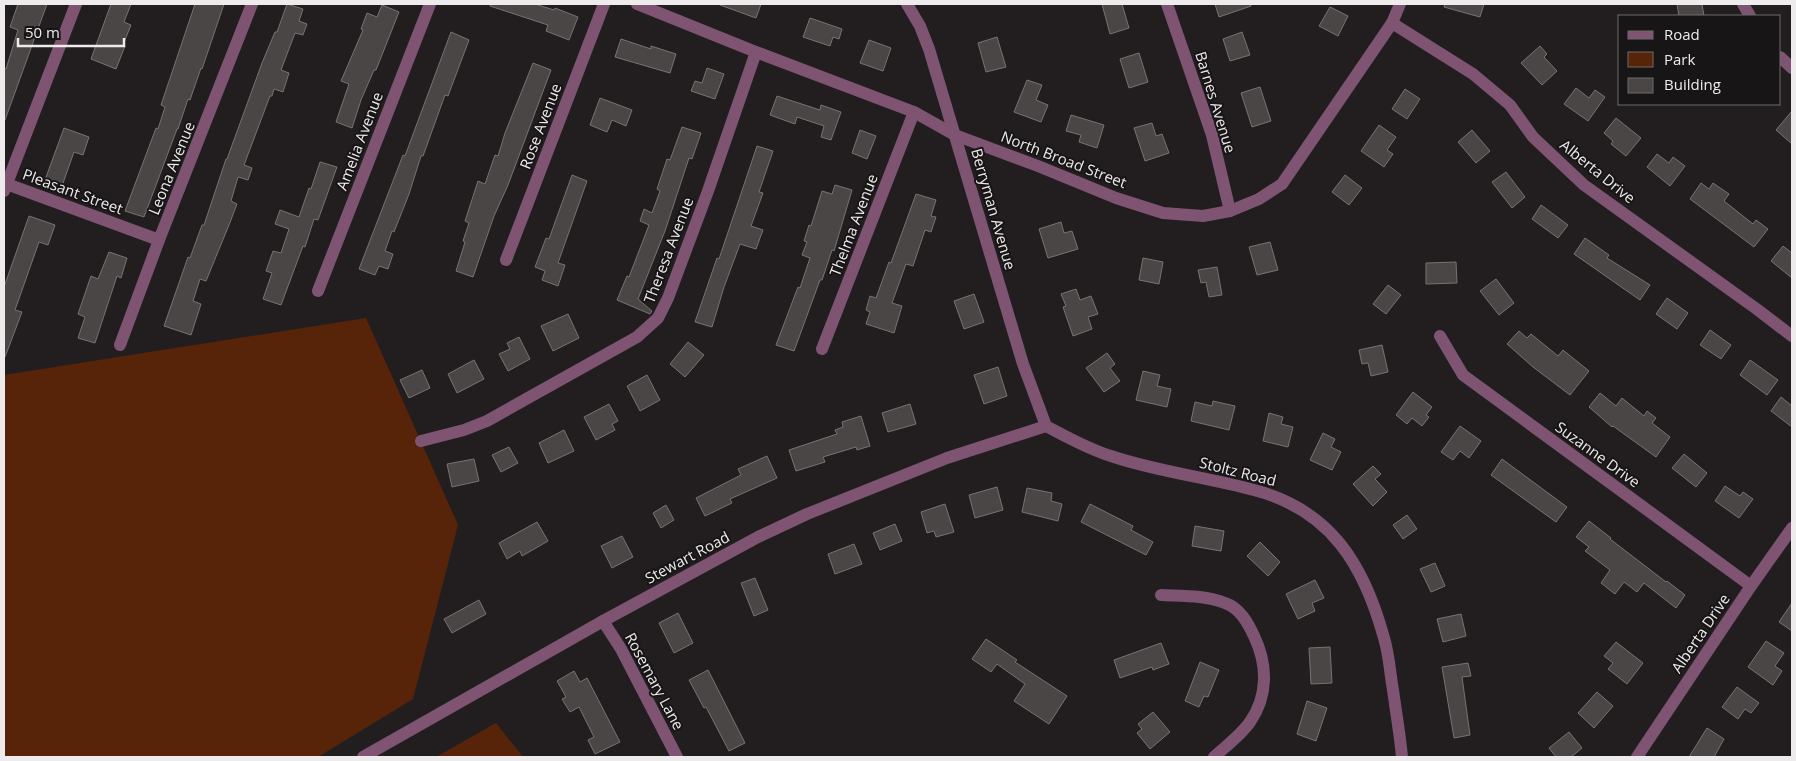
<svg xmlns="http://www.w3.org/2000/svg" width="1796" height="761" viewBox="0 0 1796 761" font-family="'Open Sans',sans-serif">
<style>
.green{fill:#582409}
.building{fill:#4a4645;stroke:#787373}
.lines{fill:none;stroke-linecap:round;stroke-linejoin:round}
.minor{stroke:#7f5472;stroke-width:12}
.tertiary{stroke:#7f5472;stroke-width:12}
.labels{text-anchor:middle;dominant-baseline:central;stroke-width:4;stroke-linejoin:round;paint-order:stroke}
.street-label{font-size:15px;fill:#edebeb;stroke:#181516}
</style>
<rect width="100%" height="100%" fill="#221e1f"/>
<g class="green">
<path d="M366 318 458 525 413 699 318 757H4V375Z"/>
<path d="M496 723 523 757H436Z"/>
</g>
<g class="building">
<path d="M18 4H47L5 120H4V68L6 69 18 30 10 27Z"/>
<path d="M111 4H131L124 22 131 25 123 45 125 46 116 69 91 59Z"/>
<path d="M195 4H224L202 69 201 68 190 100 188 99 178 129H177L144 217 125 211 156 128 158 129 165 107 161 105Z"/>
<path d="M287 4 303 9 299 21 307 24 303 35 295 33 281 70 289 73 283 92 274 89 272 96H270L244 165 252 168 248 180 238 177 231 201 237 204 229 225 206 281 200 279 193 301 201 304 191 335 164 326 188 257 190 258 202 225H204L226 159H227L262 63 275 32H277Z"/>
<path d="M490 4H535L554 10 555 8 578 17 569 40 546 31 548 25 490 6Z"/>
<path d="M720 4H761L756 18 720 5Z"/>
<path d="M1102 4H1122L1129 28 1110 34Z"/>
<path d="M1215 4H1251V6L1219 17Z"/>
<path d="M1445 4H1484L1480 17 1444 7Z"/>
<path d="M1677 4H1702L1704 16H1679Z"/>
<path d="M382 5 399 12 376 70H374L361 100 352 128 336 122 349 84 341 81 363 30 361 29 367 13 377 17Z"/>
<path d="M1330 7 1348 16 1338 36 1319 26Z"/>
<path d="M810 18 842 29 839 39 833 37 830 46 803 37Z"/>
<path d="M451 32 469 40 448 96 445 95 423 156H421L409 194 394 232 392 231 385 251 393 254 388 269 379 266 375 275 359 269 403 155 405 156Z"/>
<path d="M1242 32 1250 55 1230 61 1223 39Z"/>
<path d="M997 37 1006 67 986 72 978 43Z"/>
<path d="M621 39 651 49V46L676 54 670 73 615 57Z"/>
<path d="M869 40 891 48 883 71 860 63Z"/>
<path d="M1540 46 1547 54 1544 57 1557 71 1542 85 1521 63Z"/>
<path d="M1139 53 1148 82 1129 88 1120 59Z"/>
<path d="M533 63 551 70 508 185 494 216 473 277 456 271 465 242 463 241 469 223 465 221 478 181 485 184 495 155 498 156 505 133Z"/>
<path d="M707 68 724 74 715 99 691 91 695 81 702 83Z"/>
<path d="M1027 80 1042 85 1036 100 1048 105 1041 122 1014 112Z"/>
<path d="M1260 87 1271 121 1252 127 1241 93Z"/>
<path d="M1576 88 1589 98 1595 90 1605 97 1588 121 1564 104Z"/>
<path d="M1405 89 1420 99 1407 119 1392 109Z"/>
<path d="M777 96 820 110 821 105 841 112 831 140 821 137 824 126 797 117 795 124 770 115Z"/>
<path d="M600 98 632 110 626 126 612 120 607 132 590 125Z"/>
<path d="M1792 111V144L1776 130Z"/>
<path d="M1071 115 1104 125 1097 148 1079 142 1081 135 1066 131Z"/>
<path d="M1616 118 1641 138 1626 156 1611 144 1613 141 1604 133Z"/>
<path d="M1152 123 1156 136 1162 134 1169 153 1145 161 1134 128Z"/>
<path d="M1379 125 1396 137 1387 150 1393 154 1384 167 1361 151Z"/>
<path d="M682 127 701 133 692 159 689 158 665 231 638 299 652 311 650 314 617 300 627 276 629 277 649 225 640 221 644 209 652 213 660 191 657 189 667 159 670 160Z"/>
<path d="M64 128 89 137 83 155 74 152 62 186 45 180Z"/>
<path d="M860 130 876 136 867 159 852 153Z"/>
<path d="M1472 130 1490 151 1476 163 1458 142Z"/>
<path d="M757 146 773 151 759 192 763 193 751 226 763 230 756 249 740 244 724 287 712 327 695 322 717 258 719 259Z"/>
<path d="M1657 154 1669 163 1673 157 1685 166 1670 186 1647 167Z"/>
<path d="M320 162 337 167 318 220 314 219 305 247 303 246 281 305 263 299 272 273 266 271 273 251 281 253 289 229 275 224 280 210 299 217 309 188 311 189Z"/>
<path d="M1506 172 1525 197 1512 208 1492 182Z"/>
<path d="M572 175 587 181 558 263 565 265 558 286 542 280 545 271 535 267 546 238 549 239Z"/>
<path d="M1345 175 1362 188 1349 205 1332 192Z"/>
<path d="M1701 183 1709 189 1713 183 1729 194 1724 201 1753 224 1756 220 1768 229 1754 247 1690 199Z"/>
<path d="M835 185 852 190 834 251 832 250 822 280H820L794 351 776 345 798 287 800 288 810 258 802 255 807 242 804 241 809 225 811 226 822 191 832 194Z"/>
<path d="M916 194 936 200 931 216 936 217 931 232 925 230 913 266 906 264 892 303 902 306 894 333 866 324 870 312 866 310 870 296 876 298 889 262 891 263Z"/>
<path d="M1541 205 1568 225 1558 238 1532 219Z"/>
<path d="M29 216 55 225 48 245 39 242 15 310 22 312 5 357H4V287Z"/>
<path d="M1061 222 1064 233 1072 231 1078 249 1048 258 1039 229Z"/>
<path d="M1585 238 1609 255 1607 258 1650 285 1640 300 1574 254Z"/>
<path d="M1270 242 1278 270 1257 275 1249 247Z"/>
<path d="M1783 246 1792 253V278L1771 261Z"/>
<path d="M109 252 127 258 121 278 117 276 95 343 78 338 85 317 78 314 91 276 98 279Z"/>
<path d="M1143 258 1163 262 1159 284 1139 280Z"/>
<path d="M1456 262 1457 283 1426 284V263Z"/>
<path d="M1217 267 1222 295 1209 297 1206 282 1201 283 1198 270Z"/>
<path d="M1496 279 1514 303 1499 315 1480 291Z"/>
<path d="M1388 285 1401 295 1386 314 1373 304Z"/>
<path d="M1076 289 1080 300 1091 296 1098 314 1088 317 1092 329 1073 336 1063 307 1066 306 1061 294Z"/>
<path d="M974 294 984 322 964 329 954 301Z"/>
<path d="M1667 298 1688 313 1677 329 1656 314Z"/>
<path d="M568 314 579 338 553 351 541 326Z"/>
<path d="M1710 330 1731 345 1721 359 1700 345Z"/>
<path d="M1519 331 1527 338 1531 334 1558 356 1563 350 1589 371 1570 395 1533 367 1507 344Z"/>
<path d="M519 337 530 359 508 371 499 354 510 349 507 343Z"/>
<path d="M688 342 704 355 685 377 670 364Z"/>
<path d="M1382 345 1388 372 1371 376 1368 363 1362 364 1359 350Z"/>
<path d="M1107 353 1115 364 1110 368 1120 381 1104 392 1086 368Z"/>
<path d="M474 360 484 379 457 393 448 374Z"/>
<path d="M1750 360 1778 380 1767 395 1740 375Z"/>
<path d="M998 367 1007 396 984 404 974 375Z"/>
<path d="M422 370 430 388 409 398 400 380Z"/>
<path d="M1143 371 1160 375 1157 386 1171 389 1167 407 1136 400Z"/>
<path d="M647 375 660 400 640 411 627 386Z"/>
<path d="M1413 392 1432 407 1426 415 1429 417 1422 426 1412 418 1407 424 1396 415Z"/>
<path d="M1600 393 1616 406 1622 398 1644 416 1647 411 1656 418 1652 423 1670 437 1656 457 1613 426 1612 427 1589 407Z"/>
<path d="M1781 397 1792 406V427L1771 411Z"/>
<path d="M1213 401 1235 406 1229 430 1191 421 1195 402 1212 406Z"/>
<path d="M609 404 618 421 612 424 615 430 596 440 584 417Z"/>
<path d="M910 404 916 424 888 432 882 413Z"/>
<path d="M1269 413 1283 417 1281 424 1293 427 1288 447 1263 441Z"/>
<path d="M861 416 870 446 857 450 856 447 823 457 825 462 796 471 789 450 837 434 835 430 843 427 842 422Z"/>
<path d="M1460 426 1481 441 1469 458 1460 451 1453 460 1441 452Z"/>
<path d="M564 430 574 451 548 463 539 443Z"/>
<path d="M1323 433 1335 439 1331 447 1341 452 1332 470 1310 460Z"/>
<path d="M509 447 518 463 501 472 492 455Z"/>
<path d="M1684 454 1707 473 1696 487 1672 468Z"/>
<path d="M767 456 777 478 730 499 732 503 705 516 696 498 741 475 738 469Z"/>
<path d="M474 459 479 481 452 487 447 464Z"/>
<path d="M1502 459 1567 507 1556 522 1491 475Z"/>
<path d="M1373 466 1381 474 1375 479 1387 492 1373 506 1353 484Z"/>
<path d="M1725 486 1740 496 1743 492 1753 499 1739 518 1715 501Z"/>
<path d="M997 487 1003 510 975 518 969 495Z"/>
<path d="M1027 488 1052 493 1051 501 1062 504 1058 521 1022 512Z"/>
<path d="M945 504 954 532 936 537 934 531 927 533 921 512Z"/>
<path d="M1090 504 1133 526 1131 530 1153 542 1146 555 1081 522Z"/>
<path d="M666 505 674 520 661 528 653 513Z"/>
<path d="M1407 515 1417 529 1403 539 1393 525Z"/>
<path d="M1589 521 1611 538 1610 539 1666 582 1667 581 1685 595 1676 608 1644 583 1637 592 1624 582 1615 594 1601 583 1610 570 1585 551 1589 547 1576 537Z"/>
<path d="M537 522 548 541 522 556 520 551 507 559 499 543Z"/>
<path d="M895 524 902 541 880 550 873 533Z"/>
<path d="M1195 526 1224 531 1221 551 1192 546Z"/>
<path d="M622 536 633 557 612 568 601 546Z"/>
<path d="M1260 542 1280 562 1268 576 1247 556Z"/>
<path d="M854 544 862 564 835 574 828 554Z"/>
<path d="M1435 563 1445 586 1431 592 1420 569Z"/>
<path d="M755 578 768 610 754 616 741 583Z"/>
<path d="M1315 580 1324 598 1312 603 1315 611 1298 619 1286 594Z"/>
<path d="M479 600 486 614 452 633 444 619Z"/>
<path d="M1792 603V631L1779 622Z"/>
<path d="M678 613 693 643 674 653 659 623Z"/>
<path d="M1461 614 1466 636 1443 642 1437 619Z"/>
<path d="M986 639 1017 660 1015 662 1067 696 1049 724 1014 701 1025 684 997 664 991 672 972 659Z"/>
<path d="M1766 641 1784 653 1775 666 1782 671 1773 685 1748 667Z"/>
<path d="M1616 642 1643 663 1627 684 1608 669 1613 663 1604 656Z"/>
<path d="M1161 643 1169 664 1153 670 1152 667 1120 678 1114 660Z"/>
<path d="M1330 647 1332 683 1311 684 1309 648Z"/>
<path d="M1200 662 1219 670 1208 697 1204 696 1199 707 1185 701Z"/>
<path d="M1468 663 1471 676 1462 677 1470 735 1454 738 1442 667Z"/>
<path d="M708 670 745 743 729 751 706 707 704 708 689 680Z"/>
<path d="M574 671 580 682 587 678 620 742 595 754 588 740 594 737 579 707 570 712 562 699 566 697 557 681Z"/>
<path d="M1737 687 1759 703 1751 713 1745 709 1738 719 1722 707Z"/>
<path d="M1597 692 1613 706 1594 728 1578 713Z"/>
<path d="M1307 701 1327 708 1316 741 1297 734Z"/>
<path d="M1153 712 1170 732 1150 749 1137 733 1142 729 1138 724Z"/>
<path d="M1707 728 1724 739 1714 757H1689Z"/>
<path d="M1569 732 1582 748 1571 757H1556L1549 748Z"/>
</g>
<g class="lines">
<g class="minor">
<path d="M637 4 756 52 914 112 955 135 1038 166 1116 198 1163 213 1203 216 1230 211 1259 199 1282 184 1392 23 1400 4"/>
<path d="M1167 4 1212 135 1230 211"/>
<path d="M1743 4 1750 16"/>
<path d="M1392 23 1473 74 1510 105 1533 137 1584 185 1758 310 1792 336"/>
<path d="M1780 57 1792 68"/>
<path d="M4 183 159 240"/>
<path d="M4 191 76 4"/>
<path d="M506 260 604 4"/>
<path d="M318 291 430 4"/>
<path d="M1440 336 1463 375 1751 586"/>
<path d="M120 345 159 240 252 4"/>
<path d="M822 349 914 112"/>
<path d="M421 441 464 430 487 421 637 337 658 318 668 298 708 191 756 52"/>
<path d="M1161 595C1183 596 1205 595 1225 603 1240 608 1248 623 1254 636 1268 665 1268 696 1250 722 1241 735 1226 746 1214 757"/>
<path d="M603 621 621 649 677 757"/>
<path d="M1637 757 1751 586 1792 528"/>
</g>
<g class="tertiary">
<path d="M907 4 920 26 929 49 1023 364 1046 426"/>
<path d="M1046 426C1067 437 1088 449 1111 456 1158 472 1207 477 1254 490 1331 510 1364 565 1384 638 1389 654 1390 673 1393 690 1396 712 1400 735 1402 757"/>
<path d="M363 757 603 621 758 537 807 514 947 458 1046 426"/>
</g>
</g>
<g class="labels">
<g class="street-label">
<text transform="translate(1216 102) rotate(73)">Barnes Avenue</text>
<text transform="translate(540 126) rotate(-69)">Rose Avenue</text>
<text transform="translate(359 141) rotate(-69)">Amelia Avenue</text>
<text transform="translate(1064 159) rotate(21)">North Broad Street</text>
<text transform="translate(171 168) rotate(-68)">Leona Avenue</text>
<text transform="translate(1598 171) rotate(39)">Alberta Drive</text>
<text transform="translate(73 191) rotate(20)">Pleasant Street</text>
<text transform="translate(994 209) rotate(74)">Berryman Avenue</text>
<text transform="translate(853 225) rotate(-69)">Thelma Avenue</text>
<text transform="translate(668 250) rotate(-69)">Theresa Avenue</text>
<text transform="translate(1598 454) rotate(36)">Suzanne Drive</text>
<text transform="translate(1238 471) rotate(14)">Stoltz Road</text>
<text transform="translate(687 557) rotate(-28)">Stewart Road</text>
<text transform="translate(1700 633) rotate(-56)">Alberta Drive</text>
<text transform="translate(655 681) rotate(62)">Rosemary Lane</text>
</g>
</g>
<rect width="1796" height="761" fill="none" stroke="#edebeb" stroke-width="10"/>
<rect x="1618" y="15" width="162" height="90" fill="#181516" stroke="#6d6b6b"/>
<rect x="1628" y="31" width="25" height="8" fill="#7f5472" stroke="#6d6b6b"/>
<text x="1664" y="40" font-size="15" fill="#edebeb">Road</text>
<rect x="1628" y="52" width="25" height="15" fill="#582409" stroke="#6d6b6b"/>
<text x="1664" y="65" font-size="15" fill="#edebeb">Park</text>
<rect x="1628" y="78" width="25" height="15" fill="#4a4645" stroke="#6d6b6b"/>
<text x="1664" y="90" font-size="15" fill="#edebeb">Building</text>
<path d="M18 38v8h106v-8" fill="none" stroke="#edebeb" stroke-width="2.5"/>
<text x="25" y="38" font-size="15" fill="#edebeb" stroke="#181516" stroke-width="4" paint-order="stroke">50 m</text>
</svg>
